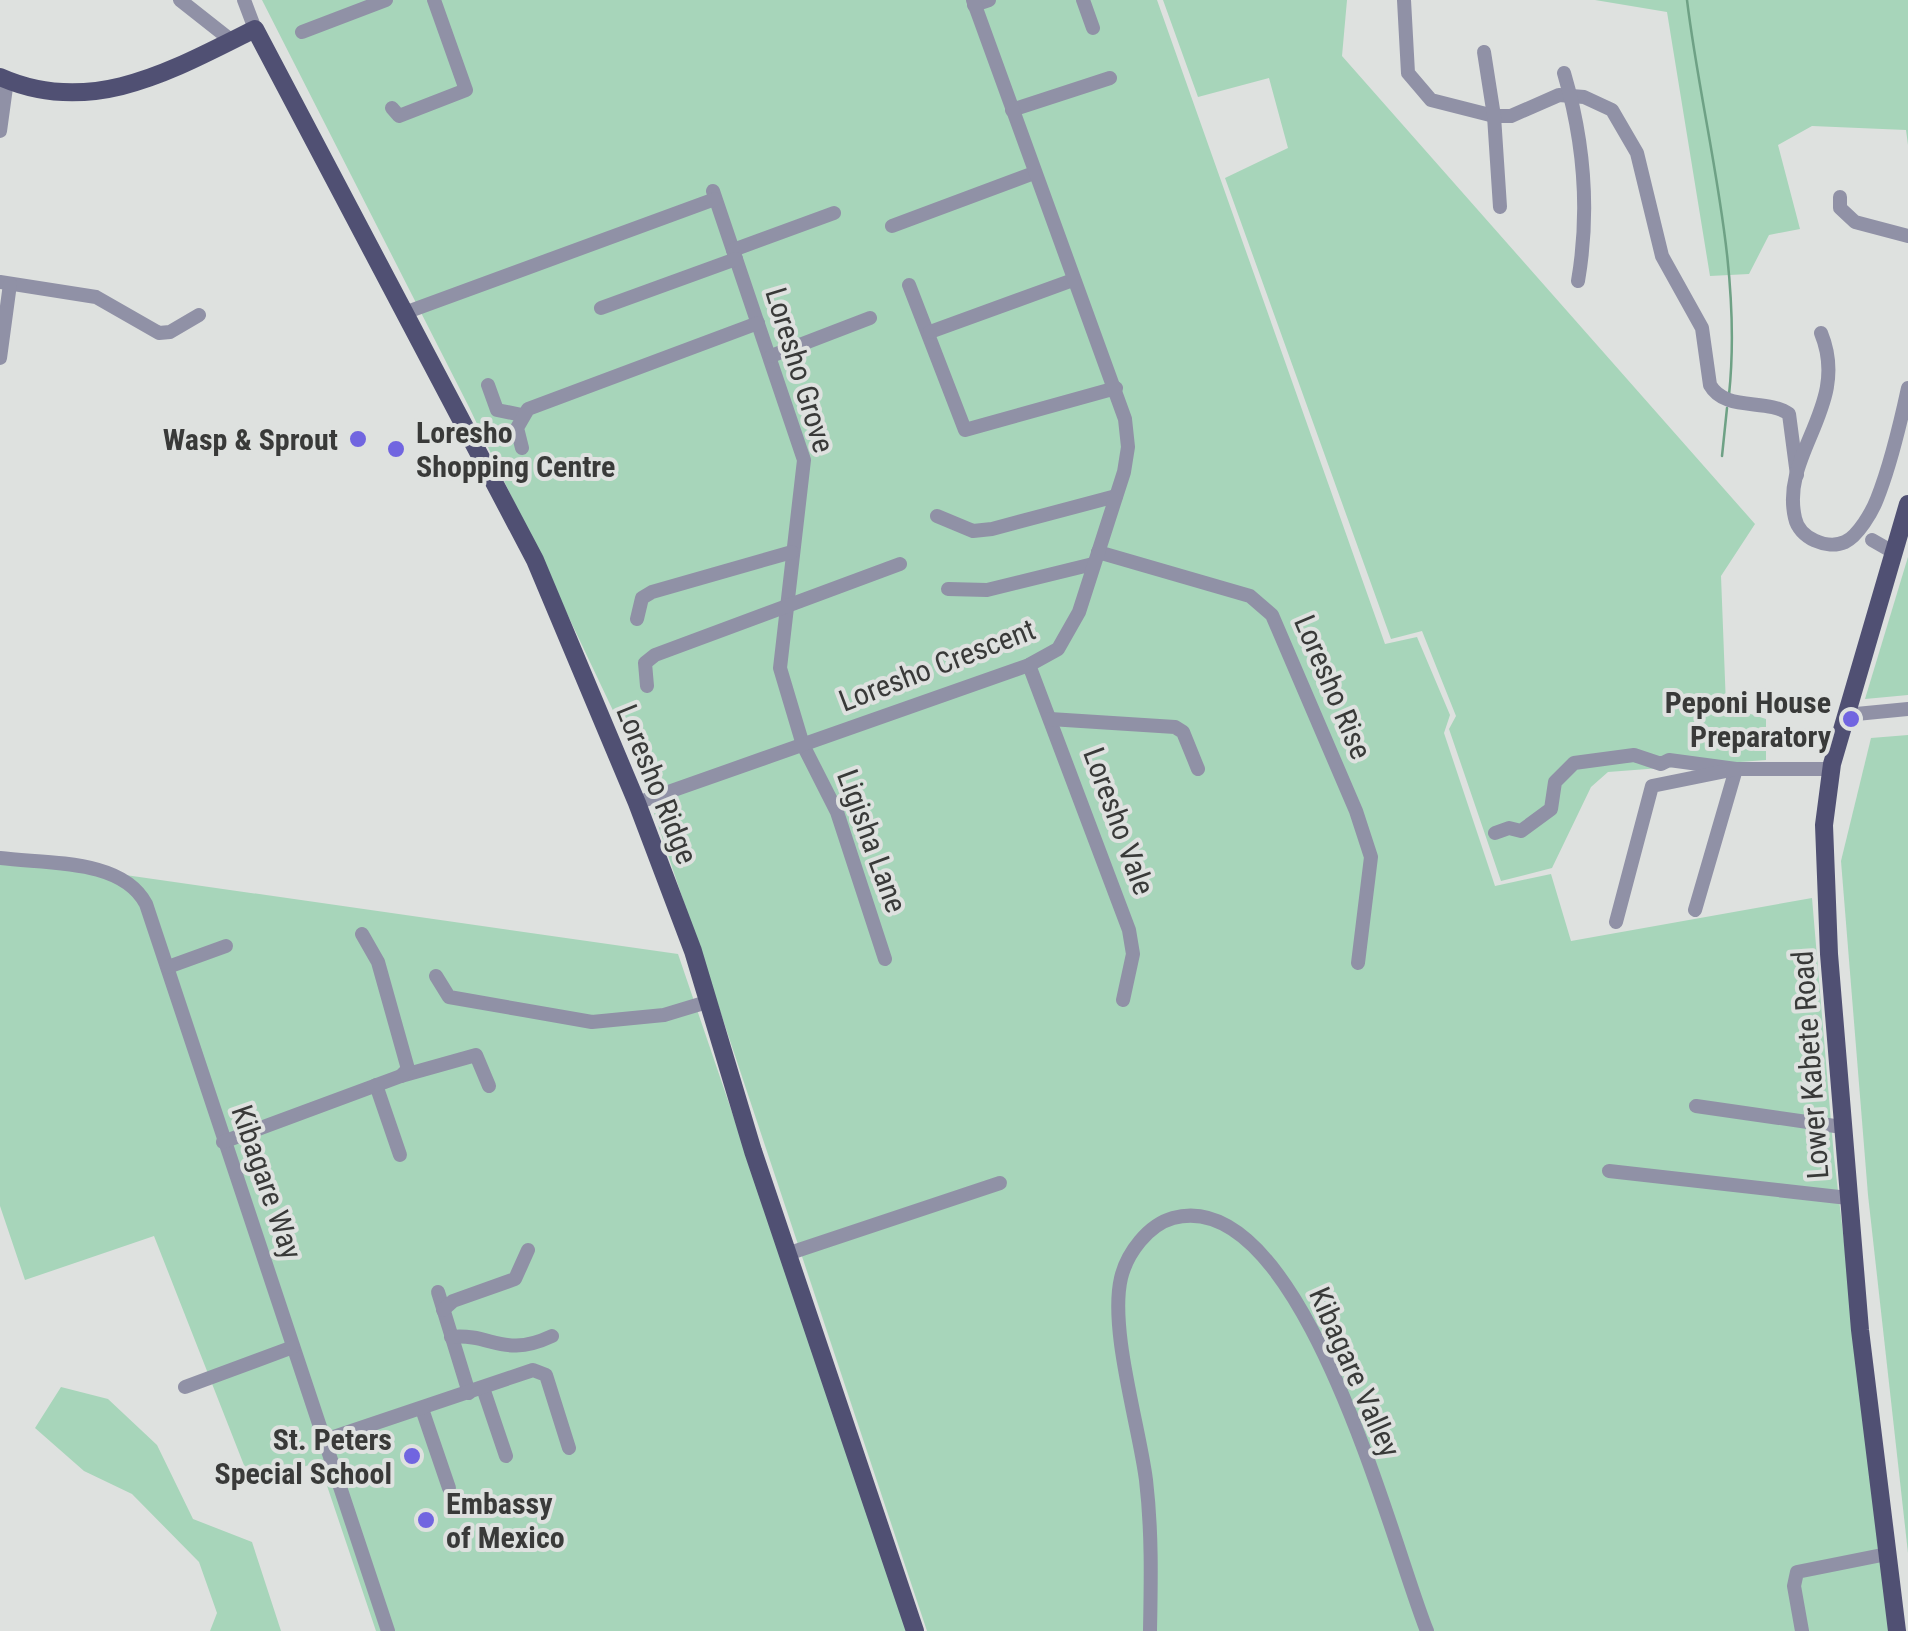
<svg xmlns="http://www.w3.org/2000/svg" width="1908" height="1631" viewBox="0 0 1908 1631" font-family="'Roboto Condensed',sans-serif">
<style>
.green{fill:#a7d5ba}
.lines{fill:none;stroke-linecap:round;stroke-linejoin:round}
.stream{stroke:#6ea185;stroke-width:2.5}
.minor{stroke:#9091a6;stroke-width:14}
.major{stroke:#505073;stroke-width:18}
.poi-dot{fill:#7165e0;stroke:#dee1df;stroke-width:4}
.labels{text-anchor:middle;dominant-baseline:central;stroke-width:8;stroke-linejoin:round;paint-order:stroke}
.street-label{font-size:30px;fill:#393a39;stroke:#dee1df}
.poi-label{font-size:30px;font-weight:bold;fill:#393a39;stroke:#dee1df;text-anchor:end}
</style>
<rect width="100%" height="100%" fill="#dee1df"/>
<g class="green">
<path d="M262 0H1157L1385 644 1417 637 1450 715 1444 733 1495 886 1551 874 1571 941 1812 898 1834 1157 1890 1631H927L636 759 469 407Z"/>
<path d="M1163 0H1347L1342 56 1755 524 1721 576 1726 706 1766 719V760L1608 772 1591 787 1552 868 1501 881 1449 729 1456 716 1422 631 1391 639 1225 178 1288 148 1269 78 1198 97Z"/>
<path d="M1595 0H1908V145L1906 130 1812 126 1778 145 1800 229 1769 235 1749 274 1710 276 1667 12Z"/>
<path d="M1908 557V695L1865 699Z"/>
<path d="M1908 735V1553L1868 1195 1841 861 1871 738Z"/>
<path d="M0 857 678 954 909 1631H376L319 1462 251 1483 154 1236 25 1280 0 1206Z"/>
<path d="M61 1387 108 1399 157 1445 193 1519 252 1542 281 1631H210L217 1613 199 1562 132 1494 84 1471 35 1428Z"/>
</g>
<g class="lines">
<g class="stream">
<path d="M1687 0C1703 131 1743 262 1729 395"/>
<path d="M1722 456 1727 408"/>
</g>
<g class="minor">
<path d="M180 0 232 41"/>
<path d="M244 0 255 29"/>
<path d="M1083 0 1093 28"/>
<path d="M1404 0 1408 73 1431 100 1494 116H1511L1559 95 1584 97 1612 110 1637 153 1662 256 1702 328 1710 385C1725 412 1767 398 1789 414L1797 475"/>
<path d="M974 5 989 0"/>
<path d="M302 32 386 0"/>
<path d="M1484 52 1494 116 1500 207"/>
<path d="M1564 73C1584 141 1590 211 1578 281"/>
<path d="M392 108 399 116 466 90 434 0"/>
<path d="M1012 110 1110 78"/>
<path d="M0 131 7 80"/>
<path d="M713 191 804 460 780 668 803 745 837 812 885 959"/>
<path d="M1840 197V208L1855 222 1908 236"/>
<path d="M892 226 1034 173"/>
<path d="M733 250 834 213"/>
<path d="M0 282 96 297 159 333 170 332 199 315"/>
<path d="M909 285 965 430 1116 388"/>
<path d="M601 308 736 259"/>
<path d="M407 312 715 199"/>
<path d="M930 332 1073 280"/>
<path d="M1821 333C1851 406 1780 453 1795 518 1799 538 1827 550 1845 542 1858 536 1872 512 1877 499 1891 464 1900 425 1908 388"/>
<path d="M771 356 870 318"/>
<path d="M0 358 10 284"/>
<path d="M488 385 497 410 522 415"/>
<path d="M522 448 517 428 528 409 758 323"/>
<path d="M937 516 973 531 992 529 1116 496"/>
<path d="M1872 540 1893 552"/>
<path d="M1098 552 1250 596 1272 615 1356 811 1371 857 1358 963"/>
<path d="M948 589 987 590 1093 564"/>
<path d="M637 619 642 598 652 592 792 552"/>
<path d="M1029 665 1129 930 1133 954 1123 1000"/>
<path d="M647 686 645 663 655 655 900 564"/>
<path d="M1846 715 1908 709"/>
<path d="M1050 719 1175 727 1183 732 1198 769"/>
<path d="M637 803 1029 665 1058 649 1079 612 1124 472 1128 447 1125 419 973 0"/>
<path d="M1495 833 1509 828 1521 831 1551 809 1555 782 1574 763 1634 755 1661 764 1669 760 1736 769 1695 910"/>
<path d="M0 858C46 864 122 858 146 904L388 1631"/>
<path d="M1616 922 1652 786 1736 769H1831"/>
<path d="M168 967 226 946"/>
<path d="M436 976 449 997 592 1022 664 1015 707 1002"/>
<path d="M401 1076 476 1055 489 1086"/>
<path d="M376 1085 400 1155"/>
<path d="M1696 1106 1842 1127"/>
<path d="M223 1142 401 1076 408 1069 378 962 362 934"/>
<path d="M1609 1171 1848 1198"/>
<path d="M790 1253 1000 1183"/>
<path d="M438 1292 469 1393"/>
<path d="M443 1310 453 1301 515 1279 528 1250"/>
<path d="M451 1337C493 1333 503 1359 552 1336"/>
<path d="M185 1387 293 1347"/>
<path d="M483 1388 506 1456"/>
<path d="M422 1409 449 1488"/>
<path d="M325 1440 533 1370 546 1375 569 1448"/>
<path d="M1150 1631C1151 1580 1152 1531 1146 1480 1139 1425 1109 1329 1121 1278 1127 1253 1148 1225 1173 1218 1303 1183 1392 1545 1427 1631"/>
<path d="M1802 1631 1794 1586 1797 1572 1887 1554"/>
</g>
<g class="major">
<path d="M0 77C92 118 174 69 255 29L535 560 637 803 693 951 753 1151 915 1631"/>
<path d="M1897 1631 1860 1330 1829 954 1824 825 1832 764 1908 504"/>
</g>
</g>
<g class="poi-dot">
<circle cx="358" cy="439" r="10"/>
<circle cx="396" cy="449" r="10"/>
<circle cx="1851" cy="719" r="10"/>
<circle cx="412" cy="1456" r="10"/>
<circle cx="426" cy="1520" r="10"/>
</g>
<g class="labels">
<g class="street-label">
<text transform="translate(800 370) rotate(73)">Loresho Grove</text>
<text transform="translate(937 665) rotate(-21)">Loresho Crescent</text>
<text transform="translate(1333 687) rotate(67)">Loresho Rise</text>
<text transform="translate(657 784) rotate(68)">Loresho Ridge</text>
<text transform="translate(1119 821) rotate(70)">Loresho Vale</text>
<text transform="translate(872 841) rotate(70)">Ligisha Lane</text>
<text transform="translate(1810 1065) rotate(-94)">Lower Kabete Road</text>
<text transform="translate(267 1182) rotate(71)">Kibagare Way</text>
<text transform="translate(1355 1372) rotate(66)">Kibagare Valley</text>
</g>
<g class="poi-label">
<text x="416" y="432" text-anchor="start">Loresho<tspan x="416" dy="34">Shopping Centre</tspan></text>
<text x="338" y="439">Wasp &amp; Sprout</text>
<text x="1831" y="702">Peponi House<tspan x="1831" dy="34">Preparatory</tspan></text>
<text x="392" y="1439">St. Peters<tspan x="392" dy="34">Special School</tspan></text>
<text x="446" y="1503" text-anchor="start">Embassy<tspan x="446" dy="34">of Mexico</tspan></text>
</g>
</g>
</svg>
